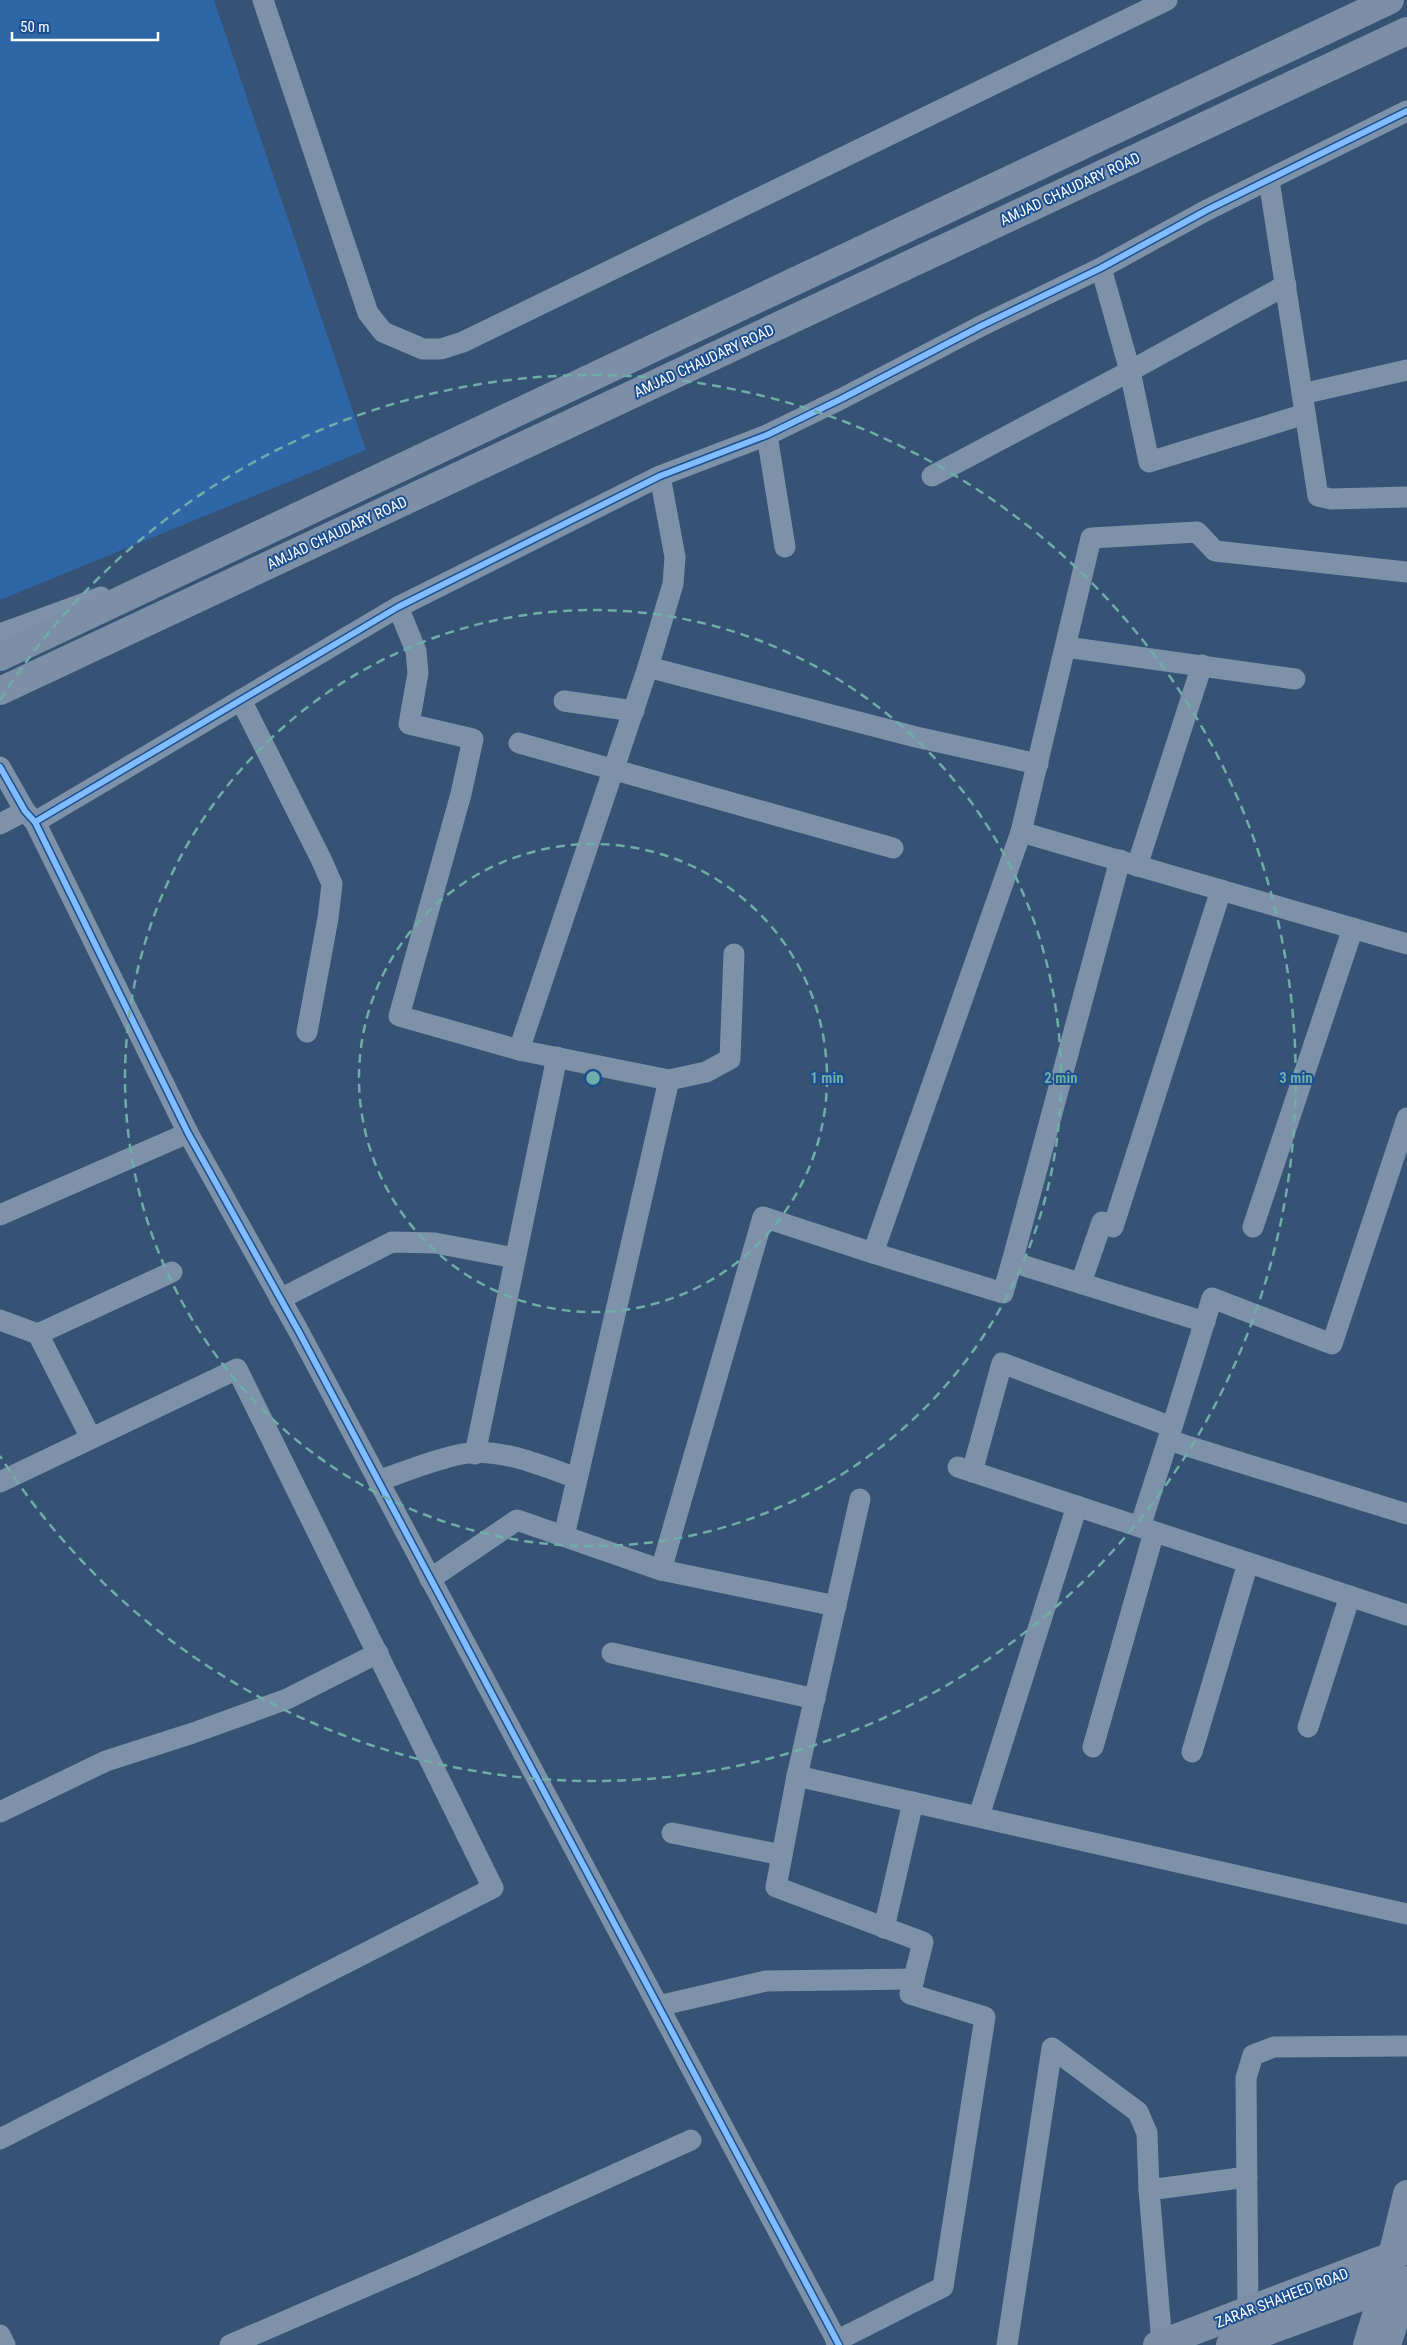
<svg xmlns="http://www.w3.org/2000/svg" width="1407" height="2345" viewBox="0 0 1407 2345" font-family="'Roboto Condensed',sans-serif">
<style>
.green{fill:#2f66a5}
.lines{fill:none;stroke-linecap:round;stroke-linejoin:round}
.minor{stroke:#7d92a8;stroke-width:21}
.major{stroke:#7d8ea7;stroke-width:28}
.cycleway-casing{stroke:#1b4f8f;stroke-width:9}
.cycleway{stroke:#80bcff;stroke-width:6}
.ring{fill:none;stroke:#6fada8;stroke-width:2.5;stroke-dasharray:9 6}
.labels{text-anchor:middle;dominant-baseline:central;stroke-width:4;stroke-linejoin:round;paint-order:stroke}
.street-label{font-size:15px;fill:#fff;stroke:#1b4f8f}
.centre{fill:#6fada8;stroke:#1b4f8f;stroke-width:2.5}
.ring-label{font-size:15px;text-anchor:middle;font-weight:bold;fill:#6fada8;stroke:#1b4f8f;stroke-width:4;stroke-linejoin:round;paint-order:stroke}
</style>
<rect width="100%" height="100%" fill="#365274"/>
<path class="green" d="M0 0H214L366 450 0 600Z"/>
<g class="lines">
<g class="minor">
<path d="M263 0 368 313 383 332 423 349H441L463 342 1167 0"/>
<path d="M1269 180 1318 496 1331 499 1407 497"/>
<path d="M1101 268 1130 371 1149 462 1305 414"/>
<path d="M1302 394 1407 370"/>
<path d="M767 435 785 547"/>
<path d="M660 476 675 557 673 584 648 667 916 737 1038 764"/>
<path d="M932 476 1130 371 1286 285"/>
<path d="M1407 572 1215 551 1197 532 1091 538 1021 832 1407 944"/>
<path d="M398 607 416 651 418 673 409 724 473 739 461 794 399 1016 519 1050 648 667"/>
<path d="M0 634 101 597"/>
<path d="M1066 647 1295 679"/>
<path d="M241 700 321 859 332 884 328 918 307 1032"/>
<path d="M564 701 634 711"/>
<path d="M519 743 893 848"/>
<path d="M0 767 25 811 35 822 188 1133 299 1332 839 2345"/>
<path d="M35 822 398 607 660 476 767 435 841 399 981 326 1101 268 1207 210 1407 111"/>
<path d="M0 824 25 811"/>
<path d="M1120 860 1012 1262 1205 1322"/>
<path d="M1137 866 1202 665"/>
<path d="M519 1050 669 1080 564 1536"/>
<path d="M669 1080 706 1072 730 1059 734 954"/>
<path d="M0 1215 188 1133"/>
<path d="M1253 1227 1353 928"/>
<path d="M1012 1262 1003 1293 873 1253 1021 832"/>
<path d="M1081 1283 1102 1222 1113 1227 1221 890"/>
<path d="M280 1299 392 1242 435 1243 515 1258"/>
<path d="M0 1320 38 1334 91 1438"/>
<path d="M38 1334 172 1272"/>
<path d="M1168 1440 1212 1298 1332 1344 1407 1118"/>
<path d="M475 1454 557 1057"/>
<path d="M958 1467 1407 1615"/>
<path d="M972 1472 1002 1363 1172 1427"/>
<path d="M378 1481C404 1472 435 1459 462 1454 500 1447 542 1466 577 1478"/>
<path d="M0 1482 237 1369 493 1888 0 2139"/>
<path d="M1140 1527 1168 1440 1407 1514"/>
<path d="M661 1570 763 1217 873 1253"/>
<path d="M430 1579 517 1520 661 1570 836 1606"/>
<path d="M612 1653 815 1699"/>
<path d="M1308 1727 1350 1596"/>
<path d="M1093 1747 1154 1532"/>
<path d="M1192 1752 1248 1563"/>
<path d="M797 1776 860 1499"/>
<path d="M0 1812 106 1761 193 1733 287 1699 378 1653"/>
<path d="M979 1816 1077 1506"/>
<path d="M672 1833 782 1855"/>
<path d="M884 1928 913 1802"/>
<path d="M658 2006 766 1981 914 1979"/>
<path d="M1248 2311 1246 2078 1253 2055 1274 2047 1407 2046"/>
<path d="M0 2335 5 2345"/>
<path d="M836 2341 943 2287 985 2017 910 1994 923 1942 776 1887 797 1776 1407 1914"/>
<path d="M1162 2343 1149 2190 1247 2177"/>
<path d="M230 2345 415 2265 691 2140"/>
<path d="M1007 2345 1052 2048 1138 2112 1147 2133 1149 2190"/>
</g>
<g class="major">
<path d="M0 657 1390 0"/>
<path d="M0 691 1407 31"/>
<path d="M1157 2345 1407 2250"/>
<path d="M1230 2345 1407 2280"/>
<path d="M1367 2345 1384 2289 1407 2194"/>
<path d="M1387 2345 1407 2281"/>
</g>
<g class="cycleway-casing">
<g id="cycleway">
<path d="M0 767 25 811 35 822 188 1133 299 1332 839 2345"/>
<path d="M35 822 398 607 660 476 767 435 841 399 981 326 1101 268 1207 210 1407 111"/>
</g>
</g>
<use href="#cycleway" class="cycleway"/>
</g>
<g class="ring">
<circle cx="593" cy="1078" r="234"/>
<circle cx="593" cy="1078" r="468"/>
<path d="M0 700A703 703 0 1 1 0 1456"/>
</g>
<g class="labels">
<g class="street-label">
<text transform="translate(1070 189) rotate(-25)">AMJAD CHAUDARY ROAD</text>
<text transform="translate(704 361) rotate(-25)">AMJAD CHAUDARY ROAD</text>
<text transform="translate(337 533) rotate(-25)">AMJAD CHAUDARY ROAD</text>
<text transform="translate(1282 2298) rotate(-21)">ZARAR SHAHEED ROAD</text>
</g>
</g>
<circle cx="593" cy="1078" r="8" class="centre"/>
<g class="ring-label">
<text x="827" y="1083">1 min</text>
<text x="1061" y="1083">2 min</text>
<text x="1296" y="1083">3 min</text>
</g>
<path d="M12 32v8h146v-8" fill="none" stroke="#ffffff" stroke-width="2.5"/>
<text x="20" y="32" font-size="15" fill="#ffffff" stroke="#1b4f8f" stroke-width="4" paint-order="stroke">50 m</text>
</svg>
